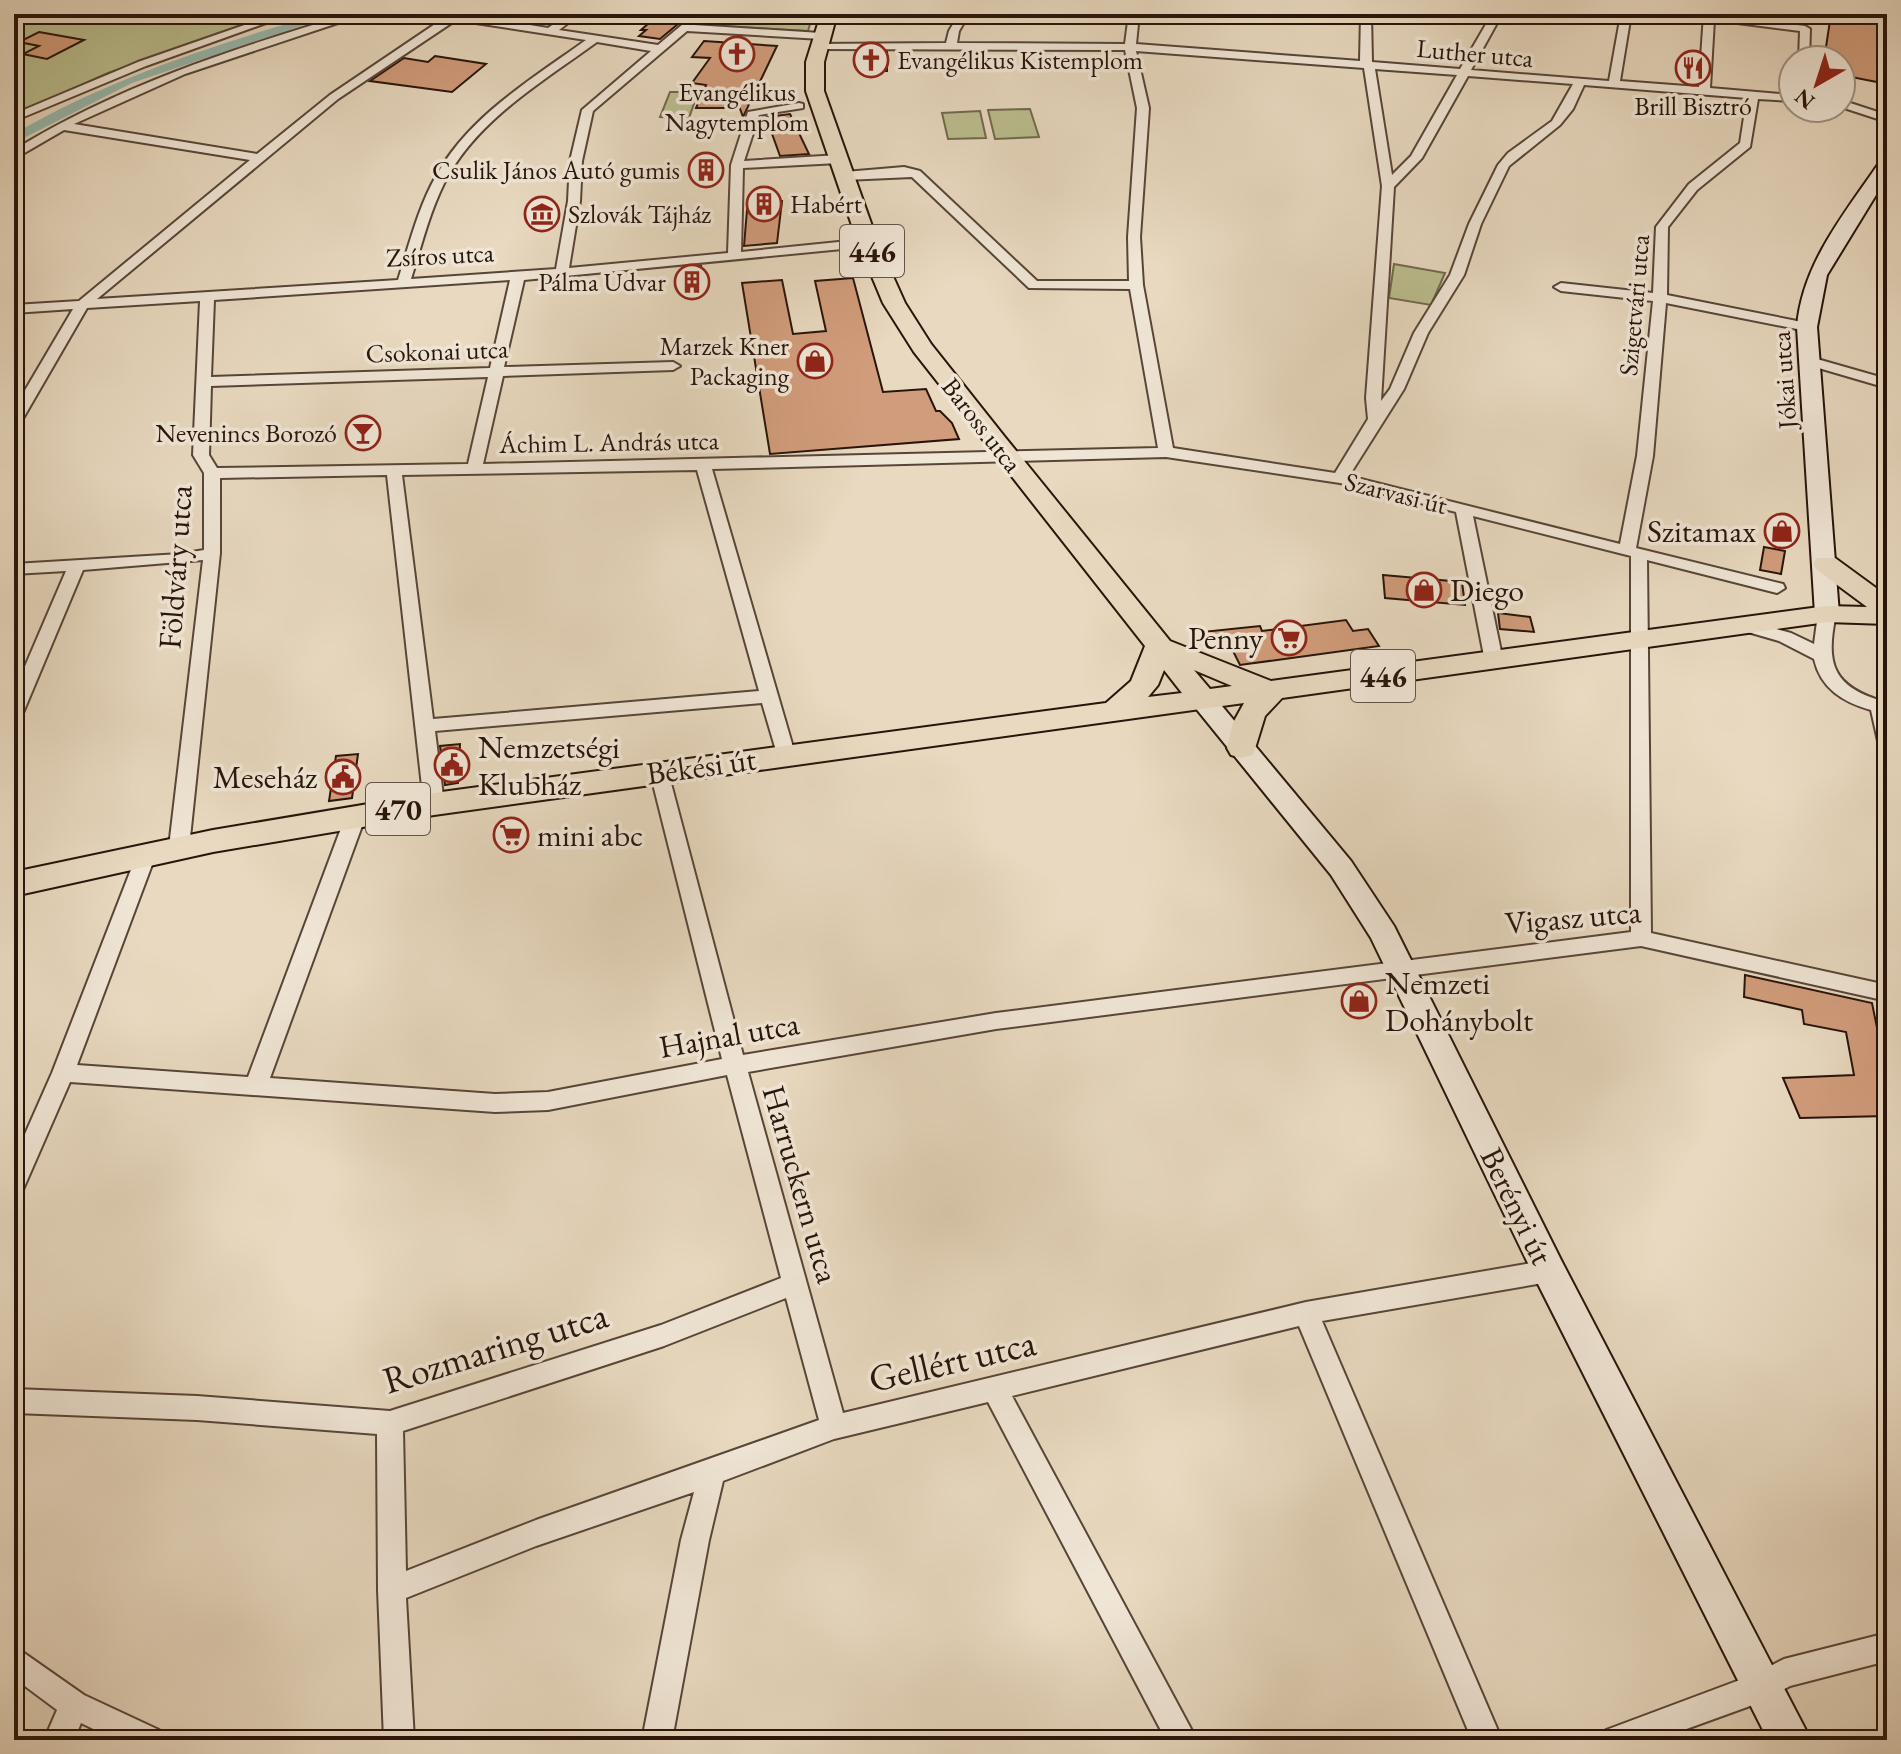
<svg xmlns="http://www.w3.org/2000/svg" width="1901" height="1754" viewBox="0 0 1901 1754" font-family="'EB Garamond',serif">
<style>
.green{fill:#babe8f;stroke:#71694c;stroke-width:2}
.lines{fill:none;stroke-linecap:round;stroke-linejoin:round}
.canal{fill:#97baaf;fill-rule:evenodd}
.building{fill:#d19c7b;stroke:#28140a;stroke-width:2}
.street-casing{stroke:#584538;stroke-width:4}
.secondary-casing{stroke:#28140a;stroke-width:4}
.primary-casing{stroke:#28140a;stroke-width:4}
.street{fill:#f0e6d6;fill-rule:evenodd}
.secondary{fill:#f0e6d6;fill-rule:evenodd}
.primary{fill:#e8d9c0;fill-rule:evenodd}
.labels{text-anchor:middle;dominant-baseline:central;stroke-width:7;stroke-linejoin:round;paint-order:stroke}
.far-street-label{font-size:26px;fill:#28140a;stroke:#f0e6d6}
.far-poi-label{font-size:26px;fill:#28140a;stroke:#f0e6d6;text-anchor:end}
.shield{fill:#f0e6d6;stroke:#645347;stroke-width:2}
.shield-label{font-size:30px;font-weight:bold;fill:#28140a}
.poi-label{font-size:32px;fill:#28140a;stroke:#f0e6d6;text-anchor:start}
.street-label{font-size:32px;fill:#28140a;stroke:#f0e6d6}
.near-street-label{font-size:38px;fill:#28140a;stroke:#f0e6d6}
</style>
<rect width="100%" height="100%" fill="#e8d9c0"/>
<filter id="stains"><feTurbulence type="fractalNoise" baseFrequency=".0025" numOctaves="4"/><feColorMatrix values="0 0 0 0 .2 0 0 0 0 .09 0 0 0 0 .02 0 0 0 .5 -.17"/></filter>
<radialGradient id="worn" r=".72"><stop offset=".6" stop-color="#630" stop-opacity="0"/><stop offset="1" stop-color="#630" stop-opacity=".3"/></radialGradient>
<g class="green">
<path d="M14 14H283L108 73 14 115Z"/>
<path d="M713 14H813L808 31 701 25Z"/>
<path d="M670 92H698L689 118 660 117Z"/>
<path d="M1030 109 1039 137 995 139 988 110Z"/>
<path d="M980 111 986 138 948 139 942 113Z"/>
<path d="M1394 264 1445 273 1431 305 1389 298Z"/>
</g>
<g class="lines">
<path class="canal" d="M320 14H336L132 83 14 143V134C110 78 214 45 320 14Z"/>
</g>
<g class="building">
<path d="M659 14H690L660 39 639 36 646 30H641Z"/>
<path d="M1831 14H1887V84L1841 75V60H1824Z"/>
<path d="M39 32 84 40 47 59 23 54 39 46 19 42Z"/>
<path d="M704 41 777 46 743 117 734 92 732 108H696L706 85 692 83 710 58 692 57Z"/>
<path d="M866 52H887V71H864Z"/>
<path d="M435 56 486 64 452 92 370 81 404 58 428 62Z"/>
<path d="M790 114 798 131 809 154 780 156 766 117Z"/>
<path d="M764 197V201H782L777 243 744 246 748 198Z"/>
<path d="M701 266 700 291 683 292 685 267Z"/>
<path d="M853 278 883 392 926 389 936 411H940L952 423 959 439 770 454 742 283 782 280 793 334 826 331 815 281Z"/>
<path d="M1764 547 1785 551 1781 574 1760 570Z"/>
<path d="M1383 575 1462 582 1465 605 1385 598Z"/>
<path d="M1498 613 1530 617 1534 632 1500 629Z"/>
<path d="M1346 620 1353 631 1368 629 1379 646 1240 665 1229 643 1209 646 1202 632 1260 626 1262 631Z"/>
<path d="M460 744 458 783 445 785 440 746Z"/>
<path d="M358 754 352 798 329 801 336 756Z"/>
<path d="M1745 975 1872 1003 1887 1077V1116L1800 1118 1783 1078 1854 1075 1846 1032 1804 1024 1802 1010 1744 997Z"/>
</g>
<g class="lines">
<g class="street-casing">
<g id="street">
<path d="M276 14H291L146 66 14 121V114L138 62Z"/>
<path d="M349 14H365L185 74 74 124 257 154 330 95 444 18 438 14H463L548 28 568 14H580L559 30 658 45 695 14H706L694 25 821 33 826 36 821 39 687 31 593 111 582 161 580 201 569 268 728 253 731 165 748 112 799 103 803 104V108L759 115 744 161 839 155 845 159 839 163 743 168 741 252 868 239 873 240V246L524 280 504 367 673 362 680 366 673 370 503 376 483 464 1158 448 1130 289 1029 288 912 177 845 180 839 176 845 172 904 167 920 171 1037 281H1129L1128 237 1137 108 1125 50 818 49 813 46 814 44 946 43 949 31 959 14H969L959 31 957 43 1125 44 1129 14H1139L1136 44 1360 61 1361 14H1371L1372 62 1460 69 1492 14H1502L1471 70 1609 81 1621 14H1631L1620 81 1699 87 1704 14 1805 26 1810 29 1809 60H1799L1800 31 1714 20 1710 88 1793 95V101L1758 99 1750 147 1697 190 1668 227 1667 295 1807 323 1814 327 1807 331 1666 303 1653 456 1636 548 1783 584 1785 588 1777 593 1647 560 1651 933 1887 985V1001L1641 946 996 1029 748 1072 843 1413 1306 1302 1549 1260 1558 1263 1561 1271 1558 1279 1549 1282 1322 1321 1502 1740H1472L1299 1326 1012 1396 1197 1740H1166L988 1402 834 1439 723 1481 709 1540 672 1740H642L681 1540 694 1492 536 1546 406 1598 414 1740H384L378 1590 377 1434 197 1420 14 1413V1389L197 1396 390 1411 661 1325 781 1278 727 1075 548 1110 495 1112 70 1082 22 1192 14 1195V1159L52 1073 139 849 146 847 156 854 77 1065 248 1077 346 815 356 808 366 815 270 1078 495 1094 548 1092 722 1059 650 772 659 766 668 772 743 1055 996 1013 1631 932V556L1473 516 1503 661 1494 667 1485 661 1456 512 1340 483 1166 457 712 469 795 754 793 758H779L777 754 762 703 435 731 444 804 434 811 424 804 387 475 220 478V553L189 847 179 854 172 852 169 847 203 560 83 570 23 713 14 719V692L66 571 14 574V564L180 554 204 550V473L193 455 200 301 87 308 21 422 14 426V409L73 309 14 313V305L79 301 250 160 64 130 14 159V150C118 86 232 49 349 14ZM456 20 586 40C532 79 469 116 436 176 418 208 409 245 398 280L97 299 338 99ZM597 42 651 51 582 110 570 161 568 201 556 269 411 279C422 244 431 206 449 174 483 116 545 80 597 42ZM1136 51 1364 68 1382 186 1366 398 1368 419 1335 473 1173 448 1143 285 1140 237 1149 108ZM1375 69 1457 75 1411 156 1392 175ZM1468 76 1573 84 1552 121 1508 153 1498 165 1469 224 1450 275 1414 333 1390 389 1381 401 1394 187 1422 158ZM1584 85 1747 98 1740 143 1689 184 1656 227 1653 293 1561 283 1554 287 1561 291 1653 301 1637 456 1620 544 1349 476 1404 389 1428 333 1464 275 1481 224 1509 166 1560 125 1573 109ZM510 280 490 368 211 377 214 300ZM488 377 468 464 217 468 209 455 211 386ZM697 470 759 691 433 719 402 475ZM786 1298 819 1420 536 1520 406 1571 403 1431 664 1346Z"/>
<path d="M1841 100 1887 115V122L1841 107Z"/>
<path d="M1810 357 1887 379V388L1805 364V358Z"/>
<path d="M1827 609 1836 614C1825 665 1833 687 1885 702L1887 747 1878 741 1871 710C1843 702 1821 689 1814 659L1779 641 1741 630 1738 626 1747 621 1791 633 1814 644 1818 614Z"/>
<path d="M1887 1633V1661L1790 1686 1761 1702 1656 1740H1601L1606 1730 1753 1675 1784 1659Z"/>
<path d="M14 1646 84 1695 159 1730 164 1740H116L81 1723 74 1740H44L57 1710 14 1678Z"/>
</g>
</g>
<g class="secondary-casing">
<g id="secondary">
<path d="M1887 159V177L1827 275 1817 327 1839 614 1835 619H1819L1815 614 1797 327C1802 263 1846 212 1881 160Z"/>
<path d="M1203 692 1212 694 1351 861 1394 926 1561 1260 1811 1740H1768L1537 1282 1371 938 1331 875 1194 706 1190 700 1194 694Z"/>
</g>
</g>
<g class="primary-casing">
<path id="primary" d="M821 14H837L824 62V91L878 243 905 303 931 344 1004 436 1170 641 1271 681 1827 606 1867 607 1817 570 1813 564 1817 558H1835L1887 596V624L1827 622 1282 698 1265 716 1253 755 1242 758 1231 755 1227 748 1233 723 1244 703 434 815 213 852 14 896V872L213 830 434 793 1106 703 1131 681 1145 646 914 352 883 303 858 243 806 91V62ZM1164 670 1182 693 1148 697 1158 685ZM1194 670 1232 686 1210 689Z"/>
</g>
<use href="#street" class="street"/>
<use href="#secondary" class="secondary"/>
<use href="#primary" class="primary"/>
</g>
<defs>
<g id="church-ring" transform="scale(1.8)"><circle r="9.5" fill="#f0e6d6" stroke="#8f2418" stroke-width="1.5"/><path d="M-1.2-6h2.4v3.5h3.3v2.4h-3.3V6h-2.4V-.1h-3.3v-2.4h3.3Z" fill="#8f2418"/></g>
<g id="restaurant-ring" transform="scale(1.8)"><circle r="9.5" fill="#f0e6d6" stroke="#8f2418" stroke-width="1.5"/><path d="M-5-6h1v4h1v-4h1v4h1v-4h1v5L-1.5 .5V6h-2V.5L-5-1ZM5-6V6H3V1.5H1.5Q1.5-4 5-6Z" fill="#8f2418"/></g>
<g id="building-ring" transform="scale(1.8)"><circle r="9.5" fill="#f0e6d6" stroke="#8f2418" stroke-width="1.5"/><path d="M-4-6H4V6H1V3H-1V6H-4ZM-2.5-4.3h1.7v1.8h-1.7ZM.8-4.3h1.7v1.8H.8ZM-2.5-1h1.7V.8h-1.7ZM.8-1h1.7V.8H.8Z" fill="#8f2418"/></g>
<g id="museum-ring" transform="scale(1.8)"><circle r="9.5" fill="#f0e6d6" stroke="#8f2418" stroke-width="1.5"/><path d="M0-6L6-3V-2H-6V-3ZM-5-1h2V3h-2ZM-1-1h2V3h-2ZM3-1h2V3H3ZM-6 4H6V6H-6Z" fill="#8f2418"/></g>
<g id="shop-ring" transform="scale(1.8)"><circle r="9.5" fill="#f0e6d6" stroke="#8f2418" stroke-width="1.5"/><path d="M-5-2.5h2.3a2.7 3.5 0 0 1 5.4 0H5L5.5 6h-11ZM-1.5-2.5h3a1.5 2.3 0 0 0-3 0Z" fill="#8f2418"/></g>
<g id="bar-ring" transform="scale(1.8)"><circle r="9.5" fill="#f0e6d6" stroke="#8f2418" stroke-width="1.5"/><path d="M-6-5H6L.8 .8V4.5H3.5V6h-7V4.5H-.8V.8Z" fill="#8f2418"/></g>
<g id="supermarket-ring" transform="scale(1.8)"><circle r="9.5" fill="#f0e6d6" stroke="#8f2418" stroke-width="1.5"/><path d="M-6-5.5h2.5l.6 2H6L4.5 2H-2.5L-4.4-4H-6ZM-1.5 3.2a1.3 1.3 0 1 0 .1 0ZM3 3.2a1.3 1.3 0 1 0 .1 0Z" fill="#8f2418"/></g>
<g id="civic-ring" transform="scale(1.8)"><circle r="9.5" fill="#f0e6d6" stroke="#8f2418" stroke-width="1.5"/><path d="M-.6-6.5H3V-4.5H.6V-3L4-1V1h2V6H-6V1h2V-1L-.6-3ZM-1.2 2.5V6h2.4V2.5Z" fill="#8f2418"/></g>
</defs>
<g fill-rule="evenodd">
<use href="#church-ring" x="737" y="54"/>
<use href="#church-ring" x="871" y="60"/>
<use href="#restaurant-ring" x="1693" y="68"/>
<use href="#building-ring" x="706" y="170"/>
<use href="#building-ring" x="764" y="204"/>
<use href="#museum-ring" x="542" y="214"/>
<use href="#building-ring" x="692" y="282"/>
<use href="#shop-ring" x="815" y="361"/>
<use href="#bar-ring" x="363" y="433"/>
<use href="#shop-ring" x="1782" y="531"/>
<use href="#shop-ring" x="1424" y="590"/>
<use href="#supermarket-ring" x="1289" y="638"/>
<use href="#civic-ring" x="452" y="765"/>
<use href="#civic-ring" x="343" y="777"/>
<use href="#supermarket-ring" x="511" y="835"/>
<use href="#shop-ring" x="1359" y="1001"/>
</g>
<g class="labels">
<g class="far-street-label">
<text transform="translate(1475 53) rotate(5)">Luther utca</text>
<text transform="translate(440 255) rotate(-3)">Zsíros utca</text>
<text transform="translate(1634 305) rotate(-85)">Szigetvári utca</text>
<text transform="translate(437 351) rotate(-2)">Csokonai utca</text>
<text transform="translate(1784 380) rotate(-94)">Jókai utca</text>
<text transform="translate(982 425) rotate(52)">Baross utca</text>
<text transform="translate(609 442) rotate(-1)">Áchim L. András utca</text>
<text transform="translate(1396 493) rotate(14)">Szarvasi út</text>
</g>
<g class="far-poi-label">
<text x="897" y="60" text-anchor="start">Evangélikus Kistemplom</text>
<text x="737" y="92" text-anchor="middle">Evangélikus<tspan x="737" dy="30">Nagytemplom</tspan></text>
<text x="1693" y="106" text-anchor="middle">Brill Bisztró</text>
<text x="680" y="170">Csulik János Autó gumis</text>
<text x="790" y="204" text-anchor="start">Habért</text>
<text x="568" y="214" text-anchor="start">Szlovák Tájház</text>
<text x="666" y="282">Pálma Udvar</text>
<text x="789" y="346">Marzek Kner<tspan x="789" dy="30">Packaging</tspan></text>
<text x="337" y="433">Nevenincs Borozó</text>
</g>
<g class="shield">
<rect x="840" y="225" width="64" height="52" rx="6"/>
<rect x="1351" y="650" width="64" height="52" rx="6"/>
<rect x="366" y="783" width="64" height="52" rx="6"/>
</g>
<g class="shield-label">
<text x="872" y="251">446</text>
<text x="1383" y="676">446</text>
<text x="398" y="809">470</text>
</g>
<g class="poi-label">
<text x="1756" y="531" text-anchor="end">Szitamax</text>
<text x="1450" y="590">Diego</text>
<text x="1263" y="638" text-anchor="end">Penny</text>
<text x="478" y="747">Nemzetségi<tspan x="478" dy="37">Klubház</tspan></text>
<text x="317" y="777" text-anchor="end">Meseház</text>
<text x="537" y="835">mini abc</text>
<text x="1385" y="983">Nemzeti<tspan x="1385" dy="37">Dohánybolt</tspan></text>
</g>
<g class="street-label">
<text transform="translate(175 567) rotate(-86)">Földváry utca</text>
<text transform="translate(701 766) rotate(-8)">Békési út</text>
<text transform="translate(1573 917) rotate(-5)">Vigasz utca</text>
<text transform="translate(729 1035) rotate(-10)">Hajnal utca</text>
<text transform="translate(801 1184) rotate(74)">Harruckern utca</text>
<text transform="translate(1517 1206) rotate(64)">Berényi út</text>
</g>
<g class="near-street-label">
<text transform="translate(495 1347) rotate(-17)">Rozmaring utca</text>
<text transform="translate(952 1360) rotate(-13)">Gellért utca</text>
</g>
</g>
<rect width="1901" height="1754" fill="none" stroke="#e8d9c0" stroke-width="48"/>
<rect x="16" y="16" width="1869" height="1722" fill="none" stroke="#28140a" stroke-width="4"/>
<rect x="24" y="24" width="1853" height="1706" fill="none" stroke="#28140a" stroke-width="2"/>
<g transform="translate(1817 84) rotate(219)"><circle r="38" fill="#f0e6d6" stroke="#a09284" stroke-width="2"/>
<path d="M0-6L14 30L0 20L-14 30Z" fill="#8f2418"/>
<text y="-12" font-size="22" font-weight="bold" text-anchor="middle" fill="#28140a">N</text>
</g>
<rect width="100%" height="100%" filter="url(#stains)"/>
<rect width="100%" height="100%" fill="url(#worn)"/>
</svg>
